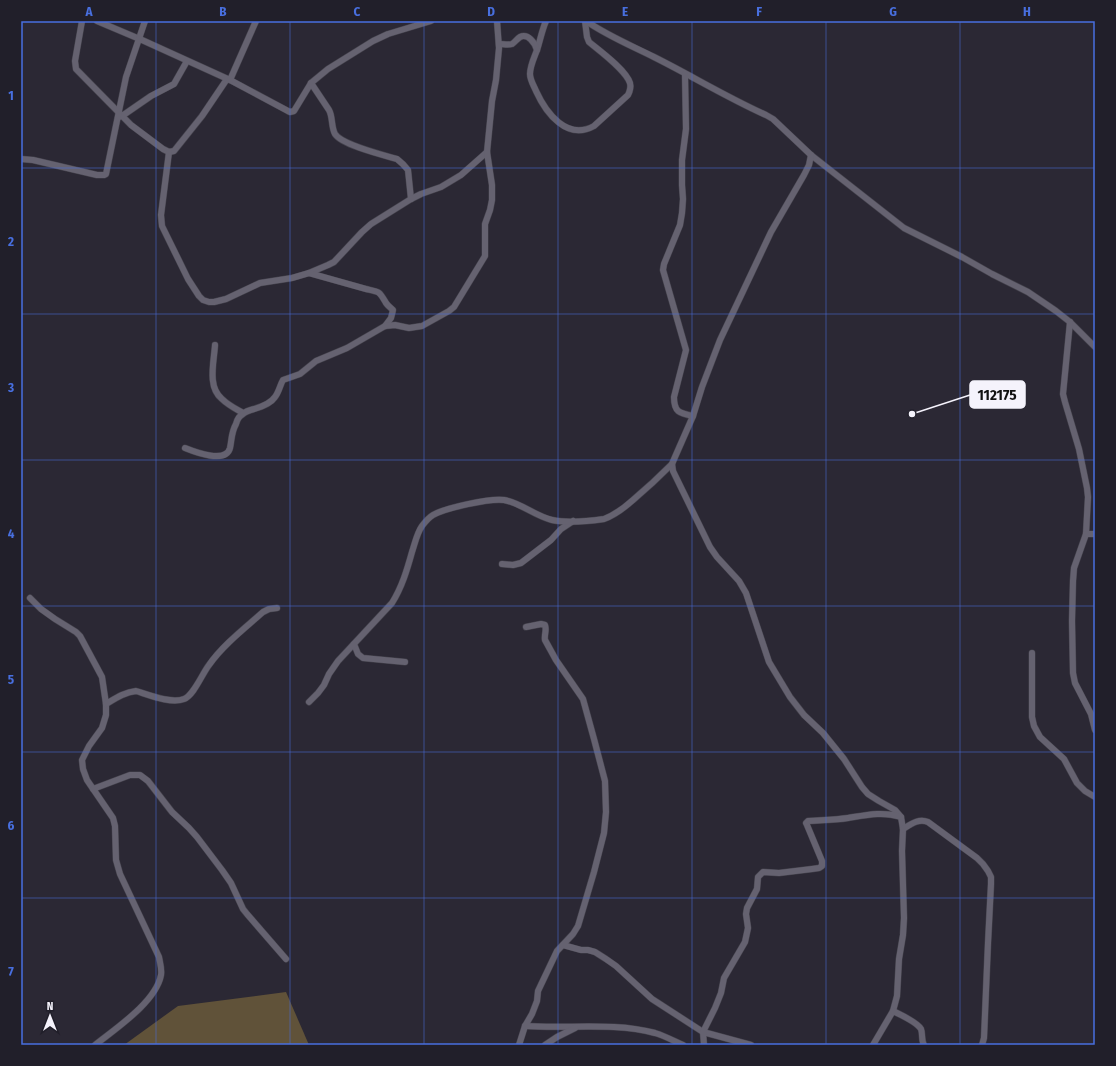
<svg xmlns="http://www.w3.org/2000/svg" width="1116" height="1066" viewBox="0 0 1116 1066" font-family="'Fira Sans Condensed',sans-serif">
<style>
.green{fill:#605239}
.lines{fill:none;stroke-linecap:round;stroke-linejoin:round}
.minor-casing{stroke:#45434d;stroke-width:7}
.minor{stroke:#656270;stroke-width:6}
.grid{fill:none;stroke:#486fdf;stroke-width:1;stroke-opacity:0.55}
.leader{fill:none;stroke:#f5f3fc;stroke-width:1.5}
.callout-dot{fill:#f5f3fc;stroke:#211f2a;stroke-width:1.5}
.callout{fill:#f5f3fc;stroke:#f5f3fc;stroke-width:1.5}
.callout-label{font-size:15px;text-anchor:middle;font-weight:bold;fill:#111}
.neatline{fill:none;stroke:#486fdf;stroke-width:1.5}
.grid-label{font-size:13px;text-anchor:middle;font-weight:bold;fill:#486fdf}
</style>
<rect width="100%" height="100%" fill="#2b2834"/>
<path class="green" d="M286 992 309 1045H124L178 1006Z"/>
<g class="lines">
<g class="minor-casing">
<g id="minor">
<path d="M82 21 75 61 76 69 131 125 163 149 169 152 174 151 202 116 227 79"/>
<path d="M97 21 142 40 230 80 288 111 290 112 294 111 311 83 328 69 373 41 388 34 431 21"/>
<path d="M546 21C542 30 540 41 537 50 534 58 530 66 530 74 530 80 534 86 536 91 546 113 567 141 594 126L628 95C630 91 631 87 630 83 626 70 600 51 589 42L587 37 585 21"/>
<path d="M586 21C608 36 630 45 654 57 692 76 728 98 766 115L773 119 811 155 904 228 962 257 992 274 1028 292 1056 311 1070 322 1095 347"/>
<path d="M499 44C503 44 509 45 512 44 515 42 517 39 520 37 528 33 535 43 537 50"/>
<path d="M685 74 686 129 682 160V185L683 199 682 213 680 225 664 264 663 270 686 350 674 397C674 412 679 413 693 416"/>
<path d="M230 80 256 21"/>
<path d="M311 83 329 110C333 117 331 127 335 134 342 145 383 155 397 159 401 162 405 166 408 170L411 199"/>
<path d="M119 117 122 116 151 96 174 84 187 61"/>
<path d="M169 152 161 215 162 226 188 279 199 296 203 300 209 302H214L226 299 260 283 292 278 309 273 328 265 334 262 362 232 371 224 411 199 421 194 441 187 461 175 487 152"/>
<path d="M811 155 809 165 804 175 771 232 720 340 702 387 693 416 675 457 672 464 673 471 710 547 717 557 739 581 746 593 769 662 790 697 804 715 823 733 844 759 862 787 868 794 879 801 895 810 901 817 903 829 902 851 904 918 903 935 899 959 897 996 893 1011 873 1045"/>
<path d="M21 159 33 160 97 175H104L106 174 126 77 145 21"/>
<path d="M309 273 366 289C380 292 379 291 386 303 388 306 391 308 393 310L391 318 385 326"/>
<path d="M1070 322 1063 394 1065 402 1079 449 1087 488 1088 497 1086 534 1074 568 1073 581 1072 621 1073 673 1075 683 1091 714 1095 730"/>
<path d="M215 345C214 362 207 387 222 399 228 405 236 409 243 413"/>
<path d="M185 448C195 452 226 464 230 448 232 439 231 433 236 424 237 420 239 416 243 414 246 411 250 410 254 409 261 407 271 403 275 397 279 392 280 385 283 380L300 374 316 361 347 348 385 326 395 325 409 328 422 326 449 311 454 307 485 256V224L490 210 492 200V185L487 152 492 101 496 80 499 48 497 21"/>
<path d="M1086 534H1095"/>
<path d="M502 564 513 565 521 563 551 540 561 529 573 521"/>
<path d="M30 598 41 609 55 619 76 632 80 636 102 677 106 704V715L102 728 89 746 82 760 83 769 87 780 113 818 115 826 116 860 120 874 159 957C160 963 162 969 161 975 156 1002 115 1029 95 1045"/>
<path d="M354 644 358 654 363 658 405 662"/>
<path d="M1032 653V717L1034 726 1040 737 1064 759 1077 783 1085 791 1095 797"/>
<path d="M309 702 318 693 324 685 329 674 338 661 392 603C402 587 407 570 412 552 415 543 417 533 422 526 425 522 428 518 433 515 445 508 490 498 504 500 521 503 535 516 552 520 566 523 590 521 604 519 615 515 624 508 633 500 646 489 659 477 672 464"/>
<path d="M106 704C116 698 125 692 136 691 149 695 171 704 184 699 194 695 202 674 209 665 223 645 245 628 263 612L269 609 277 608"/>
<path d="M93 789 130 775H140L148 781 172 812 189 828 197 837 222 870 231 883 243 909 247 914 286 959"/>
<path d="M903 829C911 824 919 818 928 822L977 858 983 864 988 871 991 877V884L988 943 984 1038 982 1045"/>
<path d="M563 945 581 950H588L595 952 606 959 616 966 652 999 703 1032 751 1045"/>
<path d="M893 1011C901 1015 917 1022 921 1029 923 1034 921 1040 924 1045"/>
<path d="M525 1026C567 1029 614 1022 655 1033 665 1036 674 1041 683 1045"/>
<path d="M519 1045 525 1026 532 1014 537 1001 538 991 557 951 573 934 578 926 594 872 604 833 606 812 605 781 594 739 583 699 556 660 545 640C544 635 547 630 545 625L541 624 526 627"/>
<path d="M545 1045 557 1037 575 1028"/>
<path d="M704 1045 703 1032 715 1008 721 993 724 978 745 942 748 928 746 914 747 908 757 889 758 877 763 872 779 873 812 869 819 868 822 866V861L807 825 806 823 808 821C821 820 835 820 848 818 866 815 883 811 901 817"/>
</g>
</g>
<use href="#minor" class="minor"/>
</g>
<path class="grid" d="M156 21V1045M290 21V1045M424 21V1045M558 21V1045M692 21V1045M826 21V1045M960 21V1045M21 168H1095M21 314H1095M21 460H1095M21 606H1095M21 752H1095M21 898H1095"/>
<path class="leader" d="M912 414L970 395"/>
<circle class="callout-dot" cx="912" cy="414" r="4"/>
<rect class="callout" x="970" y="381" width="55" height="27" rx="4"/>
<g class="callout-label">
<text x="997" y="400">112175</text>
</g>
<rect width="1116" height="1066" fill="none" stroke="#211f2a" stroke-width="44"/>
<g transform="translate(50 1016)" stroke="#211f2a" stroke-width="3" paint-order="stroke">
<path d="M0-3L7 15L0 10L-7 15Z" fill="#f5f3fc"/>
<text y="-6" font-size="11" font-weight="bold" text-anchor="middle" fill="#f5f3fc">N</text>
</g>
<rect x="22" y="22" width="1072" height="1022" class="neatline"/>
<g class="grid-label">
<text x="89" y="16">A</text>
<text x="223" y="16">B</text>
<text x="357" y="16">C</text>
<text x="491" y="16">D</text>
<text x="625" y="16">E</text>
<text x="759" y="16">F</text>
<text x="893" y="16">G</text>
<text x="1027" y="16">H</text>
<text x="11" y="100">1</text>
<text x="11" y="246">2</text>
<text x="11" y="392">3</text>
<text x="11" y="538">4</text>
<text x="11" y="684">5</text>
<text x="11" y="830">6</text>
<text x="11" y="976">7</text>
</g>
</svg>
